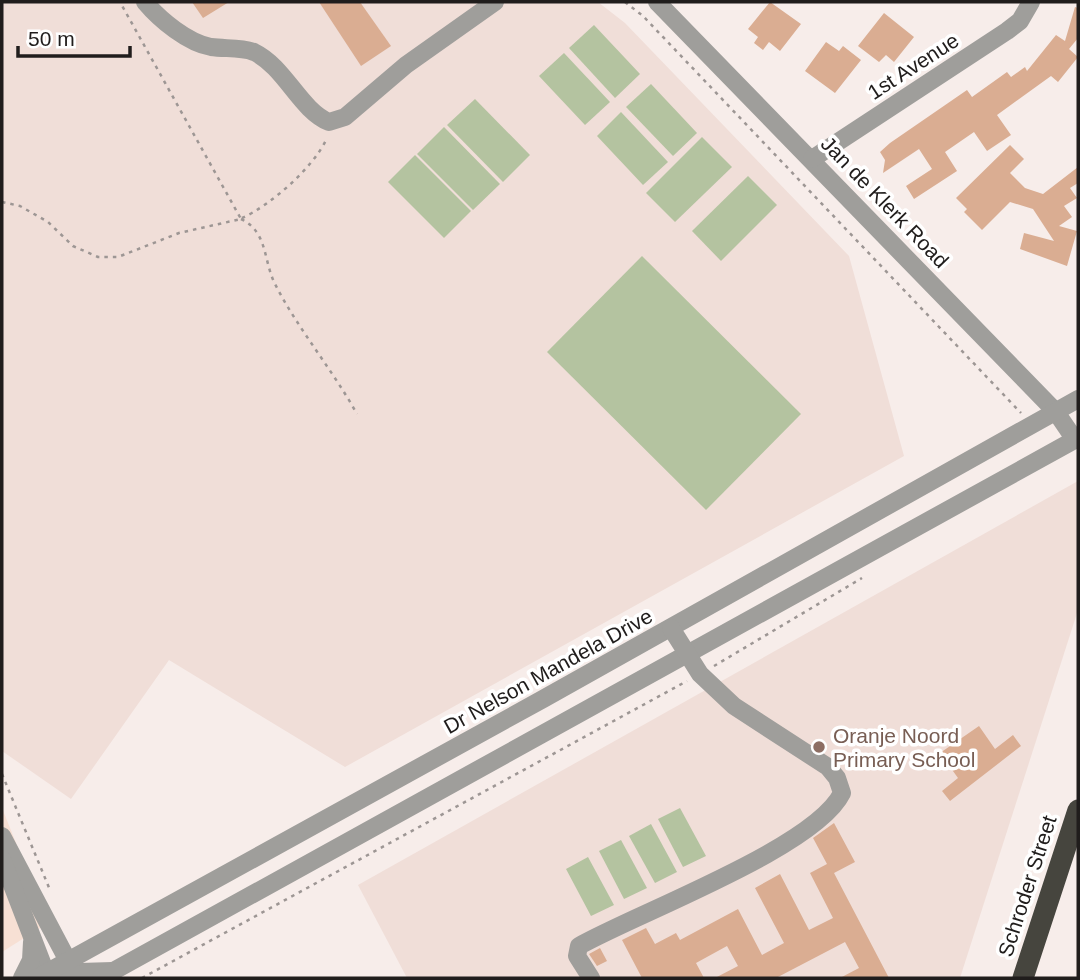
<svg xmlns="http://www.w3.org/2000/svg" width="1080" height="980" viewBox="0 0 1080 980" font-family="Arial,sans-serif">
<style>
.commercial{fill:#f7e0d4}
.built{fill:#f0ded8}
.green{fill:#b4c3a0}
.building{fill:#daad92}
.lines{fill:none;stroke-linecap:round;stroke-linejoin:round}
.path{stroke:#9d9694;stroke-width:2.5;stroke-dasharray:3.5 5;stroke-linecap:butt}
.minor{stroke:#9f9e9b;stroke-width:18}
.highway{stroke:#46453e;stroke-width:21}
.education-dot{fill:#8d6e63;stroke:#fff;stroke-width:2.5}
.labels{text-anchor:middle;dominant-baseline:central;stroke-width:7;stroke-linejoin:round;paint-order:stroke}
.street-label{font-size:21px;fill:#201d1c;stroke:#fff}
.education-label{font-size:21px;fill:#785e54;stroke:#fff;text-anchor:start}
</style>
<rect width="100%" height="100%" fill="#f7edea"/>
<path class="commercial" d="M2 808 48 923 2 952Z"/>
<g class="built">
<path d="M2 2H598L625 23 849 256 904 456 345 767 169 660 71 799 2 751Z"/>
<path d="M1078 481V610L960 978H407L358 885Z"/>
</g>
<g class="green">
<path d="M594 25 640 74 615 98 569 48Z"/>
<path d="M564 53 610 102 585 125 539 76Z"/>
<path d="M651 84 697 133 673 156 626 107Z"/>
<path d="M475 99 530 155 503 182 447 125Z"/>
<path d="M621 112 668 162 643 185 597 136Z"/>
<path d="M444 127 500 184 473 210 417 154Z"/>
<path d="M702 137 732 167 675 222 646 193Z"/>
<path d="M415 155 471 211 444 238 388 182Z"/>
<path d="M748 176 777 205 721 261 692 231Z"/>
<path d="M642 256 801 414 706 510 547 352Z"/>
<path d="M680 808 706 856 683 867 658 819Z"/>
<path d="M651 824 677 872 655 883 629 836Z"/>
<path d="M621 840 647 888 624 899 599 851Z"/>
<path d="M588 857 614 905 591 916 566 869Z"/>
</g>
<g class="building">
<path d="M192 2H229L203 18Z"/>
<path d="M319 2H360L391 46 361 66Z"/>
<path d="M770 2 801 24 780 51 769 42 763 50 754 43 758 37 748 29Z"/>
<path d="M1075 7 1078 8V38L1069 49 1078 57 1058 82 1051 76 997 115 1011 135 987 151 974 132 945 152 957 171 914 199 906 186 932 169 919 149 883 173 885 160 880 152 890 143 967 90 972 97 1007 72 1011 77 1025 67 1027 71 1056 35 1065 41Z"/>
<path d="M884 13 914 37 894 62 886 55 879 62 858 46Z"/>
<path d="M826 42 839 51 843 46 861 60 835 93 805 71Z"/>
<path d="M1010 145 1024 159 1010 173 1025 188 1043 194 1078 167V183L1070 188 1077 198 1064 206 1072 217 1059 226 1077 231 1067 266 1020 249 1024 233 1054 241 1033 209 1010 202 982 230 964 212 967 209 956 198Z"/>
<path d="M979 726 995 749 1013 735 1021 746 950 801 942 791 958 778 940 753Z"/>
<path d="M834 823 855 862 834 873 889 978H840L859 968 845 942 776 978H715L738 966 727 946 696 963 704 978H642L622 940 646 928 655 944 676 933 680 940 738 909 762 955 784 943 755 888 780 874 809 930 833 918 810 873 827 864 813 838Z"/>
<path d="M600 948 607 961 597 966 589 954Z"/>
</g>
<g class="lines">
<g class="path">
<path d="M625 2 643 16 1021 413"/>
<path d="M2 202 20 206 48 222 73 246 98 257H118L179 233 241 219 120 2"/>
<path d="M242 218C271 205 314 167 327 138"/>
<path d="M241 219C268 232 263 260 275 284 298 329 332 369 357 414"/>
<path d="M714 666 862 578"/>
<path d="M2 774 50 890"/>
<path d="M142 978 687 681"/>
</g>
<g class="minor">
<path d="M145 2C160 20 188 43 211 47 225 49 241 47 254 52 285 67 300 110 329 122L345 117 406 65 495 2"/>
<path d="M657 2 1056 412 1075 440"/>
<path d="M812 159 1007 31 1020 21 1031 2"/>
<path d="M2 836 68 961 63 970"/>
<path d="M2 859 46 973 113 971"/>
<path d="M22 978 31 960 32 942"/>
<path d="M37 978 543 699 1078 399"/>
<path d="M101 978 1078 438"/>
<path d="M591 978 577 956 579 946C637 913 815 848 842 793L837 778 828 767 734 706 700 674 671 628"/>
</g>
<path class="highway" d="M1023 978 1078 810"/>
</g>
<circle class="education-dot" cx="819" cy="747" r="7"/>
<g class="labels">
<g class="street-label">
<text transform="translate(913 66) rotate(-33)">1st Avenue</text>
<text transform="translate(885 202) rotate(46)">Jan de Klerk Road</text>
<text transform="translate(548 671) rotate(-29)">Dr Nelson Mandela Drive</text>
<text transform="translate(1027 886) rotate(-72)">Schroder Street</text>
</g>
<g class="education-label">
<text x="833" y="735">Oranje Noord<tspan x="833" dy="24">Primary School</tspan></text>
</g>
</g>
<rect width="1080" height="980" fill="none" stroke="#201d1c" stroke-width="7"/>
<path d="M18 46v10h112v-10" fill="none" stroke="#201d1c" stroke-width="3.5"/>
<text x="28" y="46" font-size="21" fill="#201d1c" stroke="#ffffff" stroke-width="5" paint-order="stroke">50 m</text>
</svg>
